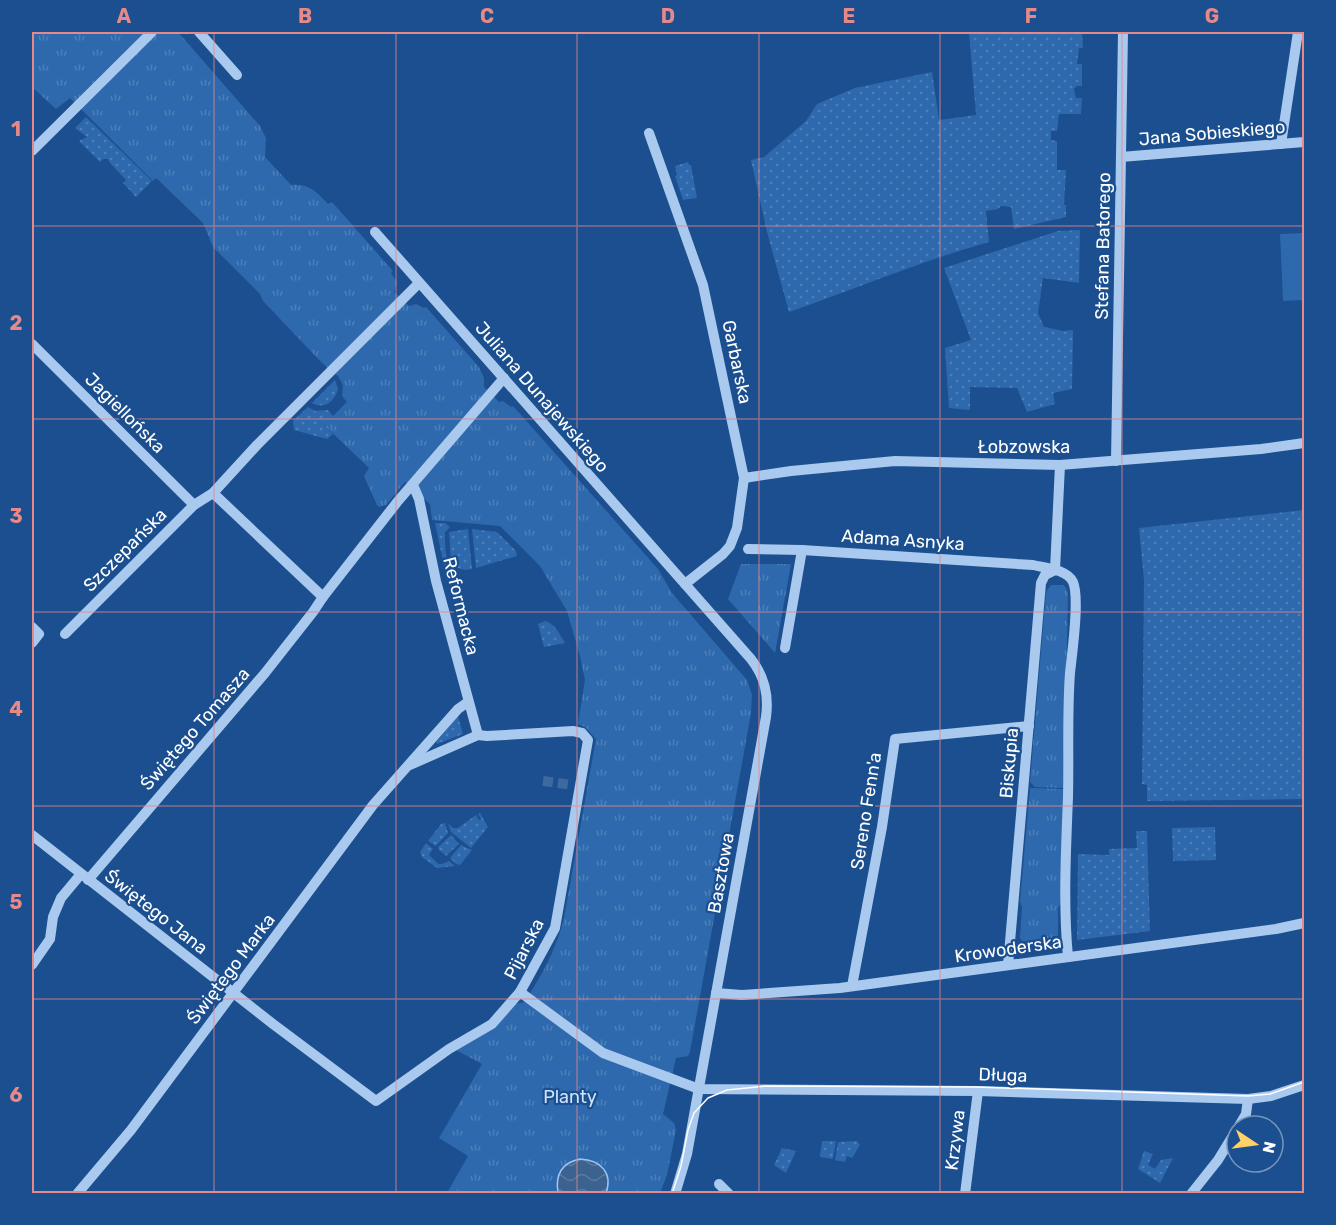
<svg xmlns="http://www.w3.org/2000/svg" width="1336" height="1225" viewBox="0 0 1336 1225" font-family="Rubik,sans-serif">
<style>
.grass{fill:url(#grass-dots)}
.park{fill:url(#park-tufts)}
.pitch{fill:#2e69ad}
.water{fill:url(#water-waves);stroke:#9cc4f0;stroke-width:1.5}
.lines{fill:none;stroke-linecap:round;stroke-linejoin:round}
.minor-tunnel{stroke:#3d69a0;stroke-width:10;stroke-dasharray:10 5;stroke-linecap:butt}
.minor{stroke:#a9c9ee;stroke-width:10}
.tram{stroke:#fff;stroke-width:1.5}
.grid{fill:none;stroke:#e88989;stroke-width:1.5;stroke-opacity:0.55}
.labels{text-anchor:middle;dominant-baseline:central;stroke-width:4.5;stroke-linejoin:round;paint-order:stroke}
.street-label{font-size:18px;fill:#fff;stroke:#1b4f8f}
.park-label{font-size:18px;fill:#cfe3fa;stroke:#1b4f8f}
.neatline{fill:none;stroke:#e88989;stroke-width:2}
.grid-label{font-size:20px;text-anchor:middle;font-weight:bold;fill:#e88989}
</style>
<defs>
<pattern id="grass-dots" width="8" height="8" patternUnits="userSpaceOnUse" patternTransform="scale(1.5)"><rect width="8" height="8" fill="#2e69ad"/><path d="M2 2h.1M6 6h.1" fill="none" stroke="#4d80b9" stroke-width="1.8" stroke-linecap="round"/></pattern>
<pattern id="park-tufts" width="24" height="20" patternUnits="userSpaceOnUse" patternTransform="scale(1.5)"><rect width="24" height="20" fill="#2e69ad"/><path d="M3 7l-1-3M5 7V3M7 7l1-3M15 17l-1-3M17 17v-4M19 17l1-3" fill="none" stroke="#4d80b9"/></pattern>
<pattern id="water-waves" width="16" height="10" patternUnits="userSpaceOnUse" patternTransform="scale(1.5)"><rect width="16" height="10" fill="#3c6290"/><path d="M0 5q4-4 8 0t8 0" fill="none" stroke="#597aa1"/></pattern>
</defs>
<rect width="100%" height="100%" fill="#1b4f8f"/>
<g class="grass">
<path d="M969 32H1082L1083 48H1079L1077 64H1082V86H1077L1074 89 1076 98H1082L1081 114H1059L1057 131H1051V140L1057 141V170H1066L1064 205H1066V217L1014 229 1011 207 1001 206 998 209 986 211 989 242C921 261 855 289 789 312L767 232 751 160 764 157 806 121 817 104 855 88 932 72 939 120 976 115Z"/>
<path d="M86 117 152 181 136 197 123 183 126 180 110 163 108 159H103L100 162 79 141 87 137 75 128Z"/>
<path d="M688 162 689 165H691L697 198 683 200 675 176 677 175 675 166Z"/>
<path d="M1080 230 1079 283 1043 278 1038 313 1044 327 1063 331 1073 330 1072 389 1053 393 1055 404 1027 412 1017 388 970 387V410L949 408 945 348 971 340 944 268 1058 231Z"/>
<path d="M335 380 338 389C335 401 324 410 312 403Z"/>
<path d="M308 407 315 411 328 410 333 416 324 425 333 434 327 439 294 430 293 421Z"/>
<path d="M1304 510V799L1147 801V785L1142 784 1144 580 1139 528Z"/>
<path d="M435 523H445L450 527 445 532C445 553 445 560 457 578L447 580Z"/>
<path d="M468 529 472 569C463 571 456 569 451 561L449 532Z"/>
<path d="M472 529 497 532 516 551 517 556 476 568Z"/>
<path d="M545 621C555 623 560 635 565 643L544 647 538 624Z"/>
<path d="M458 716 463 734 437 744 436 742Z"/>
<path d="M480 813 488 827 471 848 451 832 448 823 453 828H458L476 815 479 820 481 819 478 814Z"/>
<path d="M445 823 448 833 436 846 428 841 441 824Z"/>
<path d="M1215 827 1216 860 1173 861 1172 828Z"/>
<path d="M1136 831H1147L1150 931 1077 940 1078 854 1109 855V849L1137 848Z"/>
<path d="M451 835 459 844 446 856 439 850 438 847Z"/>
<path d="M426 843 433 849 429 855C439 864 437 867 449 861L455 866 437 868 422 857 420 852Z"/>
<path d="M461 845 472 850 460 865 456 864 450 858Z"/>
<path d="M822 1141H836L833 1159 820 1157Z"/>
<path d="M857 1141 860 1145 852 1158 847 1156 845 1162 835 1160 838 1142Z"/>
<path d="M782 1148 796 1151 786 1173 774 1165Z"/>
<path d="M1144 1151 1153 1154 1148 1165 1155 1169 1161 1160 1173 1158 1160 1183 1138 1169Z"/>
</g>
<g class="park">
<path d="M32 32H178L260 126 266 138 265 157 291 185C309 183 317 192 328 204L332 202 393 271 391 273 397 282 394 292 409 306 416 304 424 308 426 307 479 367 484 378V387L499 402 503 401 511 407 513 406 658 569 672 593 747 680 752 695 751 713 690 1052 688 1056 676 1058 663 1114 674 1123 676 1130 667 1175 660 1193H447L468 1156 439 1138 482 1064 454 1049 515 1004 524 1002C541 978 557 947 564 918L596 739 585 727 578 724 585 680 580 656 567 611 540 566 500 526 432 520 430 504 405 482 386 505 379 507 377 505 364 476 369 468 324 425 347 402 342 396 343 385 338 376 322 363 263 301 260 294 213 247 203 223 156 178 153 181 70 98 56 109 32 87Z"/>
<path d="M741 564H791L775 653 728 599Z"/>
<path d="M1051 585H1064L1068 592 1064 788 1035 787 1030 782 1046 592Z"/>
<path d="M1030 788 1064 789 1061 903 1058 908V936H1053L1050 941H1022L1020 938 1022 907 1020 902Z"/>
</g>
<path class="pitch" d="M1304 233V300L1283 301 1280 234Z"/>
<path class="water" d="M580 1159C601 1160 613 1173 606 1193H558C555 1175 561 1163 580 1159Z"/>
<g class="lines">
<path class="minor-tunnel" d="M543 781 572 785"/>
<g class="minor">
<path d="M199 32 237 75"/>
<path d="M649 133 703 285 744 478 737 528 730 546 723 554 685 584"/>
<path d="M1281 144 1298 32"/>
<path d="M32 151 152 32"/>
<path d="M1121 157 1304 142"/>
<path d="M375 232 751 659C765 677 769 695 766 717L687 1154 675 1194"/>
<path d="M32 344 194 505"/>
<path d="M1116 461 1123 32"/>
<path d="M744 478 791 471 895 461 1060 465 1261 449 1304 443"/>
<path d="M413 485 419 499 436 581 478 735"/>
<path d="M213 493 323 597 398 501 504 378"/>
<path d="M748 549 802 550 1033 565C1045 568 1067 569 1073 582 1080 598 1072 654 1070 673 1067 714 1069 756 1068 797 1066 850 1063 904 1068 957"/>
<path d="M1055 570 1060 465"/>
<path d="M32 627 39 634 32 643"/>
<path d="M65 634 194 505 213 493 257 445 419 283"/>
<path d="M785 648 802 550"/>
<path d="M32 835 273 1024 376 1101 449 1049 492 1024 520 992 555 928 588 740 582 733 573 731 487 736 478 735 410 765"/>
<path d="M88 880 265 673 313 612 323 597"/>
<path d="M32 965 50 939 53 917 61 898 81 874"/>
<path d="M1008 965 1041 583 1045 575 1055 570"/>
<path d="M852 986 882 827 895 739 1029 726"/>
<path d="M520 992 603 1053 699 1089 978 1091 1248 1099 1271 1096 1304 1085"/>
<path d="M716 993 742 995 840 988 1276 929 1304 923"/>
<path d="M1239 1126 1246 1114 1248 1099"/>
<path d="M719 1184 729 1194"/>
<path d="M77 1194 131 1130 373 805 458 709 468 702"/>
<path d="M965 1194 978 1091"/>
<path d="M1191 1194 1218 1160 1237 1129"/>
</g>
<path class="tram" d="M672 1194 681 1166 688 1130 694 1113 708 1098 727 1090 766 1086 976 1087 1248 1096 1270 1094 1304 1082"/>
</g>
<path class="grid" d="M214 32V1194M396 32V1194M577 32V1194M759 32V1194M940 32V1194M1122 32V1194M32 226H1304M32 419H1304M32 612H1304M32 806H1304M32 999H1304"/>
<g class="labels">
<g class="street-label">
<text transform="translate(1212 133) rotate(-5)">Jana Sobieskiego</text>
<text transform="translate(1103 246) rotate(-89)">Stefana Batorego</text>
<text transform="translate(737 362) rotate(78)">Garbarska</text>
<text transform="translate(542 397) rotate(49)">Juliana Dunajewskiego</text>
<text transform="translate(125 413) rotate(45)">Jagiellońska</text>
<text x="1024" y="447">Łobzowska</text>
<text transform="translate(903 540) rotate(4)">Adama Asnyka</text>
<text transform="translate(125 550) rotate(-45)">Szczepańska</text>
<text transform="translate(461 606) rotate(76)">Reformacka</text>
<text transform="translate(195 729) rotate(-49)">Świętego Tomasza</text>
<text transform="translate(1009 763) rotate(-85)">Biskupia</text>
<text transform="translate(866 811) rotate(-81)">Sereno Fenn'a</text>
<text transform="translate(721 873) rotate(-80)">Basztowa</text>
<text transform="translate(156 912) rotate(38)">Świętego Jana</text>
<text transform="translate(524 949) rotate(-63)">Pijarska</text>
<text transform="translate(1008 949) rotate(-8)">Krowoderska</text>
<text transform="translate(231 969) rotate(-53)">Świętego Marka</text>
<text transform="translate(1003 1075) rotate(2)">Długa</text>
<text transform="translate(955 1140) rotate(-83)">Krzywa</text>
</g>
<g class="park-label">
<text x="570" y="1097">Planty</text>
</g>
</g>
<rect width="1336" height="1225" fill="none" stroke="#1b4f8f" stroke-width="66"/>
<g transform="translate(1255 1144) rotate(103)"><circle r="28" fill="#1b4f8f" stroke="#7695bc" stroke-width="1.5"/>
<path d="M0-4.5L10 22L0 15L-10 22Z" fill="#ffd166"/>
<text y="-9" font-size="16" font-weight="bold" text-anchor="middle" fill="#ffffff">N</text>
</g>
<rect x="33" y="33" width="1270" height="1159" class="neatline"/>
<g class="grid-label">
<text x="124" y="23">A</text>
<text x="305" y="23">B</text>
<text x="487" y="23">C</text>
<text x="668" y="23">D</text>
<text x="849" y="23">E</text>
<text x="1031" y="23">F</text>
<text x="1212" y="23">G</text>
<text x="16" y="136">1</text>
<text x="16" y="330">2</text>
<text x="16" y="523">3</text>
<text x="16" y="716">4</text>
<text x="16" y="909">5</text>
<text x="16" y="1102">6</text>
</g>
</svg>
